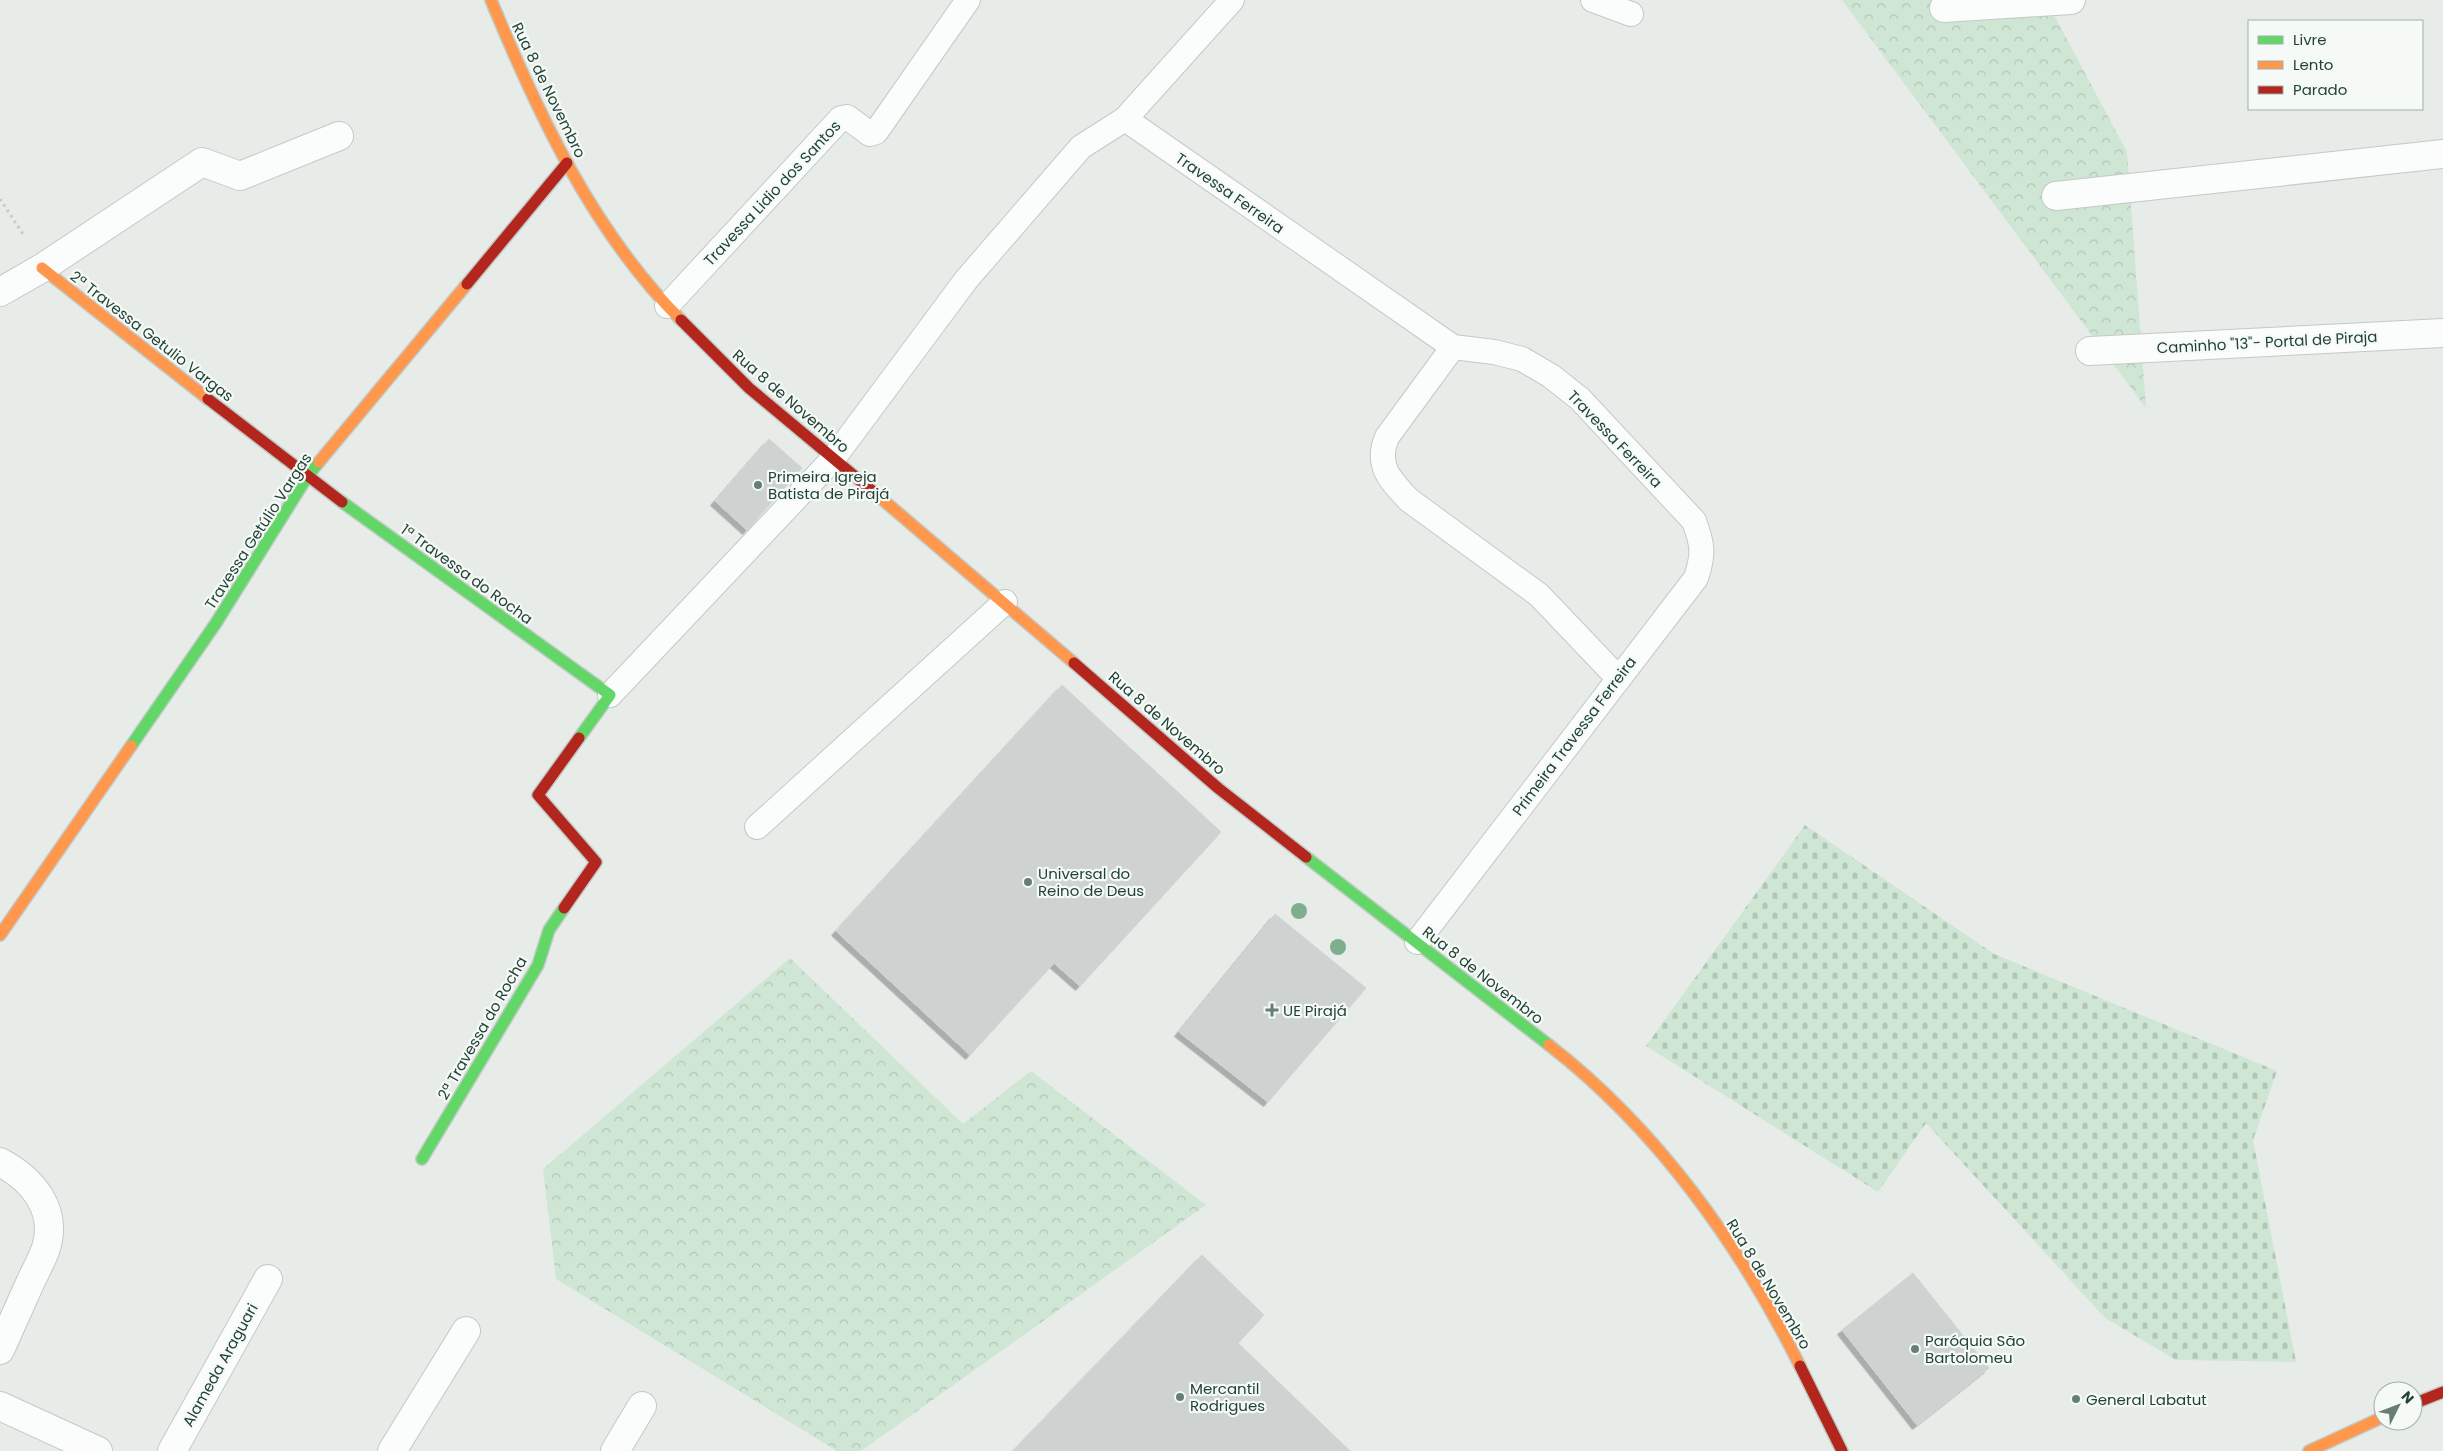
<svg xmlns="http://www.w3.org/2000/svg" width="2443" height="1451" viewBox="0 0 2443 1451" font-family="Poppins,sans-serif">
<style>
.forest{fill:url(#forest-crowns)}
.cemetery{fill:url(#cemetery-stones)}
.building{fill:#ced3d1;stroke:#cfd5d2;filter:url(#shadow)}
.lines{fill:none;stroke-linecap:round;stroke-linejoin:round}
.lane-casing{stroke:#c4c9c6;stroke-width:26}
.street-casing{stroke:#c4c9c6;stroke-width:30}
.fast-casing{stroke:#c2cac6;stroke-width:14}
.slow-casing{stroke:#c2cac6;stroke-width:14}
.jam-casing{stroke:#c2cac6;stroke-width:14}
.path{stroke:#c2cbc7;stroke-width:3;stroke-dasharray:2.5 4;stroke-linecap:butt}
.lane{stroke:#fbfcfc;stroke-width:24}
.street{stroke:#fbfcfc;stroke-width:28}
.fast{stroke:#63d668;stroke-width:11}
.slow{stroke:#ff974d;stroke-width:11}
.jam{stroke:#b3261e;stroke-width:11}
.tree{fill:#7eae8d}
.poi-dot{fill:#677e75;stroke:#f5faf7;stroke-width:2}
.labels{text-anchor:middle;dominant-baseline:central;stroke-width:4.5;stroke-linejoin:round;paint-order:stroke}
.street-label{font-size:15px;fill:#224236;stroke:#f5faf7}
.poi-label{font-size:15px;fill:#224236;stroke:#f5faf7;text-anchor:start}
</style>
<defs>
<pattern id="forest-crowns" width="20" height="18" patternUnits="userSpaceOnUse" patternTransform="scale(1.25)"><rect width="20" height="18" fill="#cfe6d4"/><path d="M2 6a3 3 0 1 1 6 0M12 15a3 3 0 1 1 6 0" fill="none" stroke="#b1c6b7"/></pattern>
<pattern id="cemetery-stones" width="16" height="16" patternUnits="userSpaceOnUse" patternTransform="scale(1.25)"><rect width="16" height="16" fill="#cfe6d4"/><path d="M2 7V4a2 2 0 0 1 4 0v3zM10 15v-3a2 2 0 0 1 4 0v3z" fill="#b1c6b7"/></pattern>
<filter id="shadow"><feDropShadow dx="-4.5" dy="4.5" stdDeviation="0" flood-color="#0004"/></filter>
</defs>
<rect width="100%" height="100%" fill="#e7ece9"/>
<g class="forest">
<path d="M1842 0H2046L2127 152 2146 408Z"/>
<path d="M790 958 963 1124 1031 1071 1206 1205 861 1451H837L556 1279 543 1169Z"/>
</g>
<path class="cemetery" d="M1805 825 1994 954 2277 1071 2253 1140 2296 1362 2176 1360 2105 1318 1926 1123 1878 1192 1646 1046Z"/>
<g class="building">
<path d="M769 439 802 468 747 530 715 501Z"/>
<path d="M1062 685 1221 832 1080 986 1054 963 970 1055 836 931Z"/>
<path d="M1275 914 1366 988 1268 1102 1179 1032Z"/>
<path d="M1202 1255 1264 1315 1238 1343 1350 1451H1013Z"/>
<path d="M1913 1273 1989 1368 1917 1425 1842 1330Z"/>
</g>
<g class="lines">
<g class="lane-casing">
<g id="lane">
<path d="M1593 0 1631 14"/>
<path d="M1125 119 1453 347 1494 352 1522 359 1551 376 1580 399 1694 521C1703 545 1704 554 1696 578L1417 942"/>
<path d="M667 306 841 118 847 117 870 134 876 132 968 0"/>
<path d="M1453 347 1387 437C1375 465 1390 480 1409 500L1539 595 1618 678"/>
<path d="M610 695 833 459 966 280 1081 147 1125 119 1232 0"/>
<path d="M757 827 1005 602"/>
</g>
</g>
<g class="street-casing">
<g id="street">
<path d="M1944 8 2071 0"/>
<path d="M2056 196 2443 154"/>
<path d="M0 292 42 268 202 162 240 176 339 136"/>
<path d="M2090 351 2443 333"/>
<path d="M0 1162C32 1179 58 1209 46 1248 42 1260 35 1272 30 1283 20 1305 10 1328 0 1350"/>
<path d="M0 1406 98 1451"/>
<path d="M172 1451 268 1279"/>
<path d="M392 1451 466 1331"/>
<path d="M615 1451 642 1406"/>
</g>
</g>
<g class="fast-casing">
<g id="fast">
<path d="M342 502 610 695 579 738"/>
<path d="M131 746 216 623 307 477 319 462"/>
<path d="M1306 857 1549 1045"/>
<path d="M422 1159 538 965 549 930 564 908"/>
</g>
</g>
<g class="slow-casing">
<g id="slow">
<path d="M491 0C538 114 593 232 681 320"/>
<path d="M42 268 208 399"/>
<path d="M319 462 467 284"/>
<path d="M876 494 1074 663"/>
<path d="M0 935 131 746"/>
<path d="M1549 1045C1657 1129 1740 1245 1800 1366"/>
<path d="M2309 1451 2383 1417"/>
</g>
</g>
<g class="jam-casing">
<g id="jam">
<path d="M467 284 567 163"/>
<path d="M681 320 749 388 876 494"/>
<path d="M208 399 342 502"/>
<path d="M1074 663 1218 788 1306 857"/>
<path d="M564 908 596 862 538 795 579 738"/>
<path d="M1800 1366 1842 1451"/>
<path d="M2413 1404 2443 1392"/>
</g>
</g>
<path class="path" d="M0 199 25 237"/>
<use href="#lane" class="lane"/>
<use href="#street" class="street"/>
<use href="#fast" class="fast"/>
<use href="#slow" class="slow"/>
<use href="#jam" class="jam"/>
</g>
<g class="tree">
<circle cx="1299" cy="911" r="8"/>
<circle cx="1338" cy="947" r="8"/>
</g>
<g class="poi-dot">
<circle cx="758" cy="485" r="5"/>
<circle cx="1028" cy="882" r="5"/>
<path d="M1269.5 1002.5h5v5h5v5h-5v5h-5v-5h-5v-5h5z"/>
<circle cx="1915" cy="1349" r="5"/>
<circle cx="1180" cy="1397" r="5"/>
<circle cx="2076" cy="1399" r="5"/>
</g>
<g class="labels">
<g class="street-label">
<text transform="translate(549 90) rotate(64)">Rua 8 de Novembro</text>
<text transform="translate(772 193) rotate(-47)">Travessa Lidio dos Santos</text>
<text transform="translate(1230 193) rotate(35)">Travessa Ferreira</text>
<text transform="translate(152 336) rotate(38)">2ª Travessa Getulio Vargas</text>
<text transform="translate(2267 342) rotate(-3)">Caminho "13"- Portal de Piraja</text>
<text transform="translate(791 401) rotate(41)">Rua 8 de Novembro</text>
<text transform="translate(1615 439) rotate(46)">Travessa Ferreira</text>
<text transform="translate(258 531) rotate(-57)">Travessa Getúlio Vargas</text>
<text transform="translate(467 574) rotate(36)">1ª Travessa do Rocha</text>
<text transform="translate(1167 723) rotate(41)">Rua 8 de Novembro</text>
<text transform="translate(1574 736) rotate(-53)">Primeira Travessa Ferreira</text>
<text transform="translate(1483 975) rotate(38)">Rua 8 de Novembro</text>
<text transform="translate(482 1028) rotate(-60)">2ª Travessa do Rocha</text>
<text transform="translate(1769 1284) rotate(59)">Rua 8 de Novembro</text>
<text transform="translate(220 1365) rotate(-61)">Alameda Araguari</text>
</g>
<g class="poi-label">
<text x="768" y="476">Primeira Igreja<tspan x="768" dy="17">Batista de Pirajá</tspan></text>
<text x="1038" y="873">Universal do<tspan x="1038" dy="17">Reino de Deus</tspan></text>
<text x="1283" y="1010">UE Pirajá</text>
<text x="1925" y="1340">Paróquia São<tspan x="1925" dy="17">Bartolomeu</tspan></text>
<text x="1190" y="1388">Mercantil<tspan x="1190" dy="17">Rodrigues</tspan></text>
<text x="2086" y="1399">General Labatut</text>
</g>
</g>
<rect x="2248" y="20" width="175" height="90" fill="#f5faf7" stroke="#a1b0aa"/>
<rect x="2258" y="36" width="25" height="8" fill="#63d668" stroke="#a1b0aa"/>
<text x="2293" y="45" font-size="15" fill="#224236">Livre</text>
<rect x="2258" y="61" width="25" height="8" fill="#ff974d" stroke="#a1b0aa"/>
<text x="2293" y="70" font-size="15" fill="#224236">Lento</text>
<rect x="2258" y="86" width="25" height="8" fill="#b3261e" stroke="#a1b0aa"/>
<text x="2293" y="95" font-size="15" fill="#224236">Parado</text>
<g transform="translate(2398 1406) rotate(48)"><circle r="24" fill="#f5faf7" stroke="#a1b0aa"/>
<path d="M0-4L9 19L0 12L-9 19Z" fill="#677e75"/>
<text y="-8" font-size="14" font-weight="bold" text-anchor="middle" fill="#224236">N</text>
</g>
</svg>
